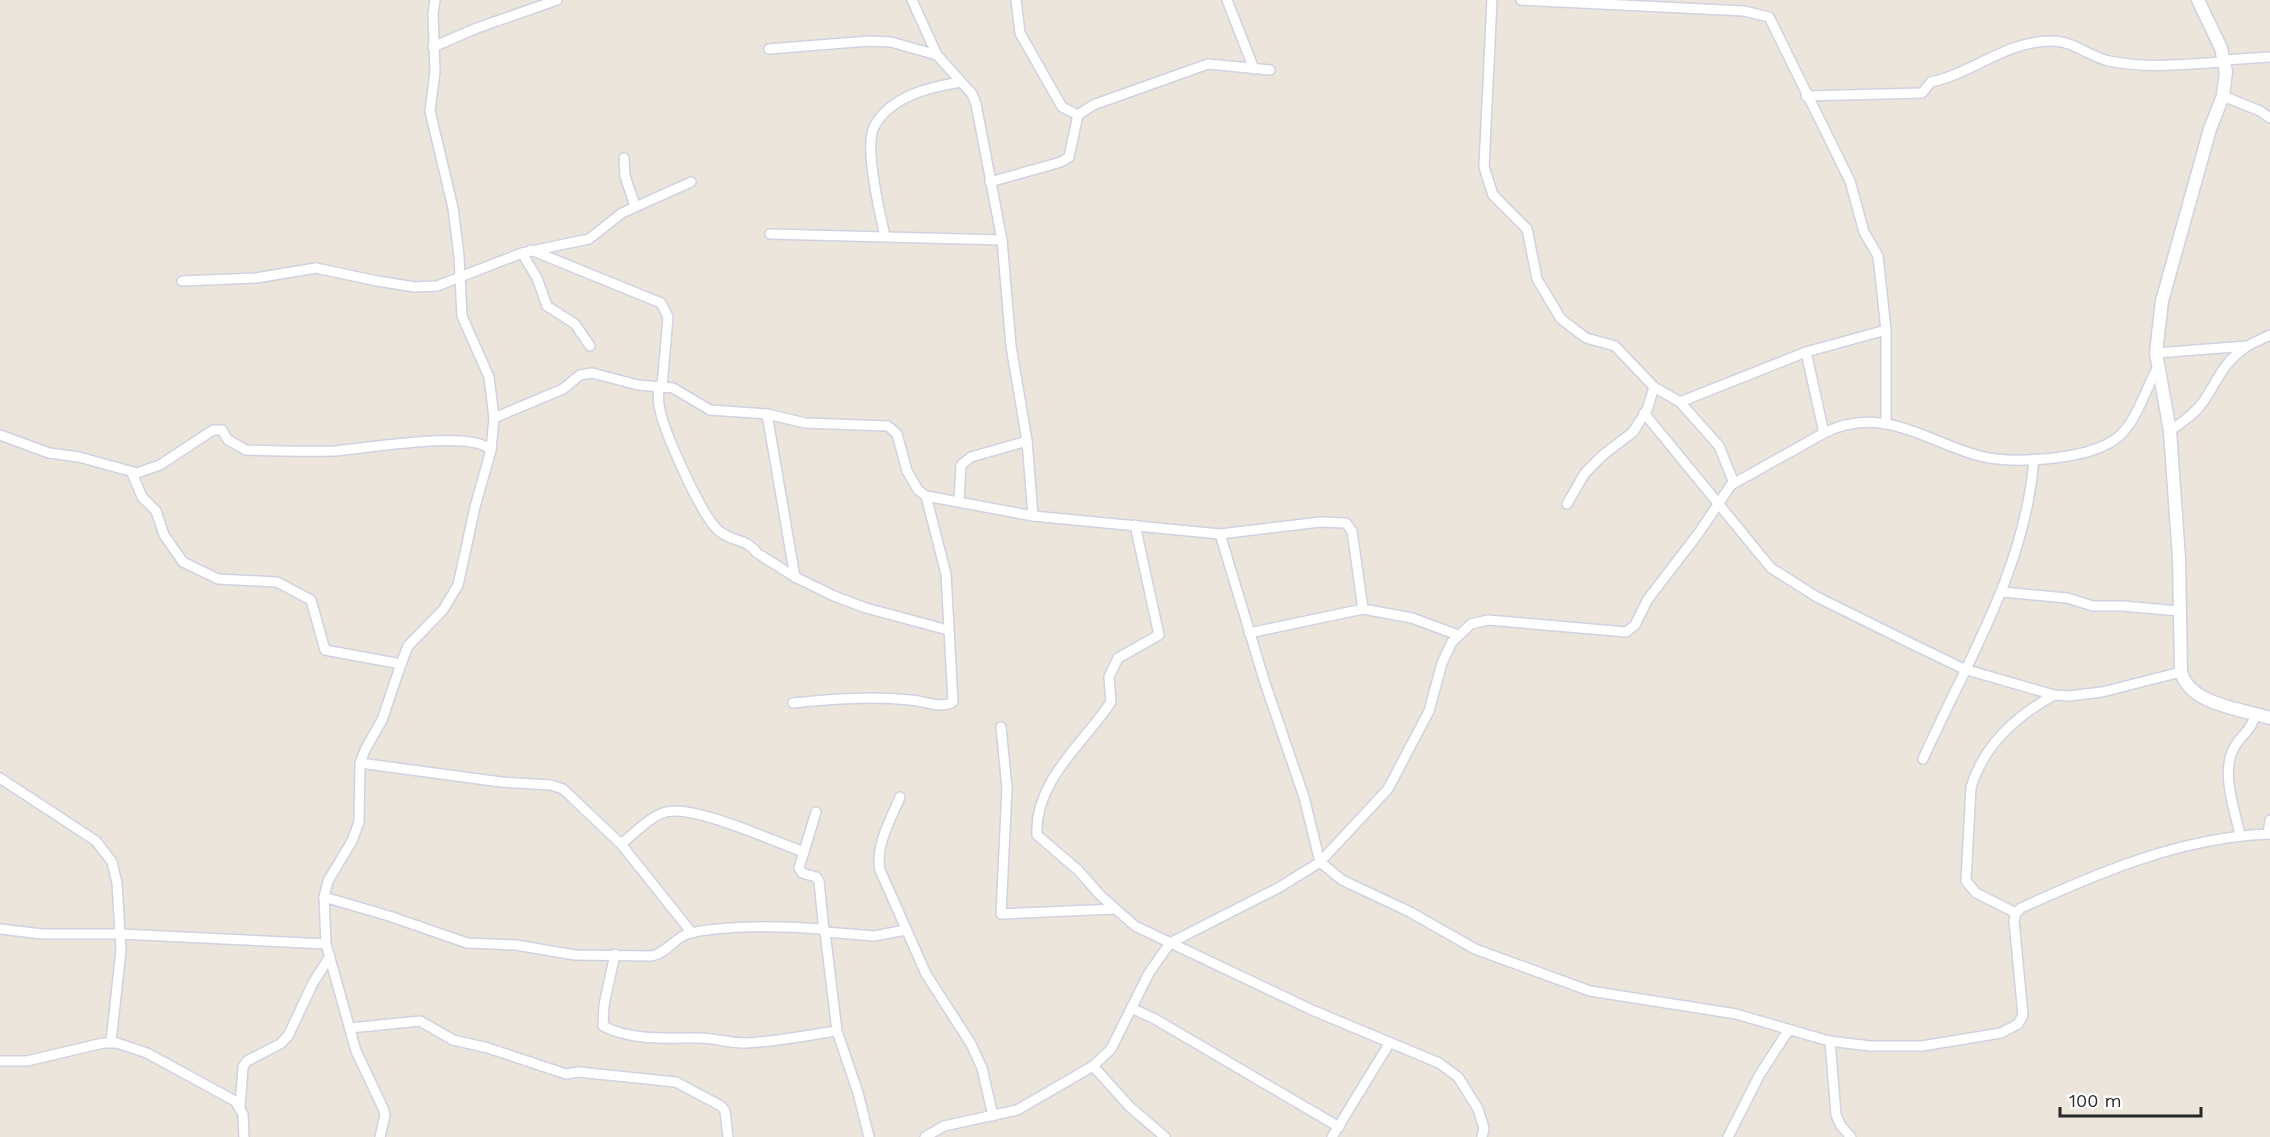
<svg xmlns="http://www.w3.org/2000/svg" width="2270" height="1137" viewBox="0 0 2270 1137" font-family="'Work Sans',sans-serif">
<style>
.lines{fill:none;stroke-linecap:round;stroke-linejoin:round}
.minor-casing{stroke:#d0d2e2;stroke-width:12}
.tertiary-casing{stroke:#d0d2e2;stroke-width:15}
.minor{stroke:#fff;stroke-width:9}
.tertiary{stroke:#fff;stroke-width:12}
</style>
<rect width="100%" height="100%" fill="#ebe5db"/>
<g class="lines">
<g class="minor-casing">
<g id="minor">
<path d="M912 0 937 55 972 94 976 104 1002 240 1011 346 1027 441 1033 516"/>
<path d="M1016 0 1020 33 1062 107 1078 115"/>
<path d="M1227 0 1254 69"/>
<path d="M1492 0 1484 167 1493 195 1527 229 1537 279 1561 319 1586 338 1615 346 1654 387 1680 402 1719 446 1734 483"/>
<path d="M1521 0 1744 11 1769 17 1850 181 1864 232 1878 256 1886 330V423"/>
<path d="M433 47 477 28 557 0"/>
<path d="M769 49 869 41 891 42 937 55"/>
<path d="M2224 60 2270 57"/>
<path d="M1806 96 1922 93 1931 82C1974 73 2007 40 2053 41 2073 41 2090 57 2109 61 2147 69 2186 64 2224 62"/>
<path d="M2223 96 2260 111 2270 118"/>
<path d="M624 158 625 176 635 206"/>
<path d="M990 182 1061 162 1069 157 1078 115 1093 105 1208 64 1270 70"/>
<path d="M770 234 1002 240"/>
<path d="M885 236C880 214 864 147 874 127 890 96 930 87 961 82"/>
<path d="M531 250 661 303 668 317 662 386"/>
<path d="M522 253 537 278 547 306 575 324 590 346"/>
<path d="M182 281 256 278 316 268 377 281 415 287 437 286 522 253 589 239 622 213 691 182"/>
<path d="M1806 352 1824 433"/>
<path d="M2156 353 2247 346 2270 335"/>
<path d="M658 386C659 392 658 399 659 405 662 428 701 515 718 530 730 542 747 538 757 553L795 577 834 596 866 608 948 630"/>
<path d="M1680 402 1806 352 1886 330"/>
<path d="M1644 413 1771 568 1817 597 1908 642 1964 669 2054 695 2069 696 2102 692 2181 672"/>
<path d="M767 414 795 577"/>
<path d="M494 418 563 389 580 375 592 373 638 385 673 388 710 410 767 414 805 423 888 426 897 434 907 471 918 490 926 496 1033 516 1220 534 1265 683 1304 797 1320 862 1342 880 1410 912 1475 949 1590 991 1736 1014 1829 1041 1870 1046H1922L2001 1033 2018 1024 2023 1015 2014 921 2016 913 2021 908C2100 872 2182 837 2270 834"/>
<path d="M2170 431C2182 422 2195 414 2203 402 2220 377 2221 365 2247 346"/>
<path d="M0 435 49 453 79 457 137 473 160 465 213 430H222L228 440 246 450C274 451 305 452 333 451 364 449 471 429 491 450"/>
<path d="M132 473 142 497 156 511 164 535 183 562 218 579 277 582 311 600 325 650 401 664"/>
<path d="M959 501 961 465 971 457 1027 441"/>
<path d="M1567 504 1585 473 1603 455 1633 432 1647 410 1654 387"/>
<path d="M1135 525 1159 635 1118 658 1109 677 1111 702C1085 742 1034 781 1037 835L1078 870 1100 895 1135 926 1312 1010 1439 1063 1458 1077 1478 1109 1484 1128 1482 1137"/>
<path d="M1220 534 1320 522 1346 523 1352 531 1363 609"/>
<path d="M2003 592 2067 598 2093 606H2122L2179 611"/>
<path d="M1249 633 1363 609 1412 618 1458 635"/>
<path d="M793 703C832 699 871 696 911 700 923 701 942 709 953 702L946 574 926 496"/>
<path d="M1001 727 1007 788 1001 914 1115 909"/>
<path d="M1923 759C1968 659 2025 570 2034 459"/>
<path d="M360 763 501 782 551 785 563 789 621 844 692 933"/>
<path d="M0 778 96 841 112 862 117 883 121 950 111 1042"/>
<path d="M900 797C891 819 875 846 880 870L926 974 971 1044 982 1068 993 1116"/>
<path d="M816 812 799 868 802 873 816 877 819 881 824 931"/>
<path d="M2268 834 2270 820"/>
<path d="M2240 835C2235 811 2222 776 2232 752 2238 736 2251 733 2256 713"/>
<path d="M621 844C634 834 650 816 666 812 693 804 775 842 804 852"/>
<path d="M324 897 389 916 467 943 516 945 575 955 651 956C666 954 675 937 690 933 725 925 785 926 821 929L825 932 837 1031 858 1093 869 1137"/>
<path d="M2016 913 1976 893 1966 881 1971 787C1984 745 2016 716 2054 695"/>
<path d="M0 929 42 934H120L326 944"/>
<path d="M825 932 874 936 906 930"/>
<path d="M615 954 604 1005 603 1026C632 1041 667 1038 699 1038 714 1038 729 1043 745 1043 776 1042 807 1035 837 1031"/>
<path d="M1131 1008 1155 1019 1339 1127"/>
<path d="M350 1028 420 1021 453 1040 488 1048 566 1074 578 1072 676 1082 721 1106 725 1111 728 1137"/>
<path d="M1830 1041 1836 1115 1841 1126 1851 1137"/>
<path d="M0 1061H27L103 1043H117L147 1053 235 1101 243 1114 244 1137"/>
<path d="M1093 1066 1130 1107 1165 1137"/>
<path d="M240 1106 243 1067 247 1061 280 1044 288 1036 313 983 330 956"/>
<path d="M380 1137 385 1115 383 1108 356 1051 326 944 324 897 328 881 352 841 359 822 360 763 365 750 382 720 401 664 408 646 443 610 458 585 475 507 491 450 494 418 489 377 462 316 459 256 453 208 430 111 435 72 433 14 435 0"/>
<path d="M925 1137 944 1126 1017 1110 1093 1066 1111 1049 1149 973 1170 943 1280 887 1320 862 1388 789 1429 711 1442 663 1452 642 1471 624 1488 620 1626 632 1635 625 1648 599 1698 534 1731 485 1824 433C1880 405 1923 439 1976 455 2010 465 2085 460 2114 440 2136 426 2145 389 2158 367"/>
<path d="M1332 1137 1389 1044"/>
<path d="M1728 1137 1760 1074 1788 1031"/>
</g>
</g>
<g class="tertiary-casing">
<path id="tertiary" d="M2198 0 2221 48 2226 72 2223 96 2210 129 2162 301 2156 353 2170 431 2179 558 2181 672C2190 705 2242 709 2270 718"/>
</g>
<use href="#minor" class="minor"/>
<use href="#tertiary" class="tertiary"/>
</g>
<path d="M2060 1107v9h141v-9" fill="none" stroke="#292929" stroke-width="3"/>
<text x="2069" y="1107" font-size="18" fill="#292929" stroke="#ffffff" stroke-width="4.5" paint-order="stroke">100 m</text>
</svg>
